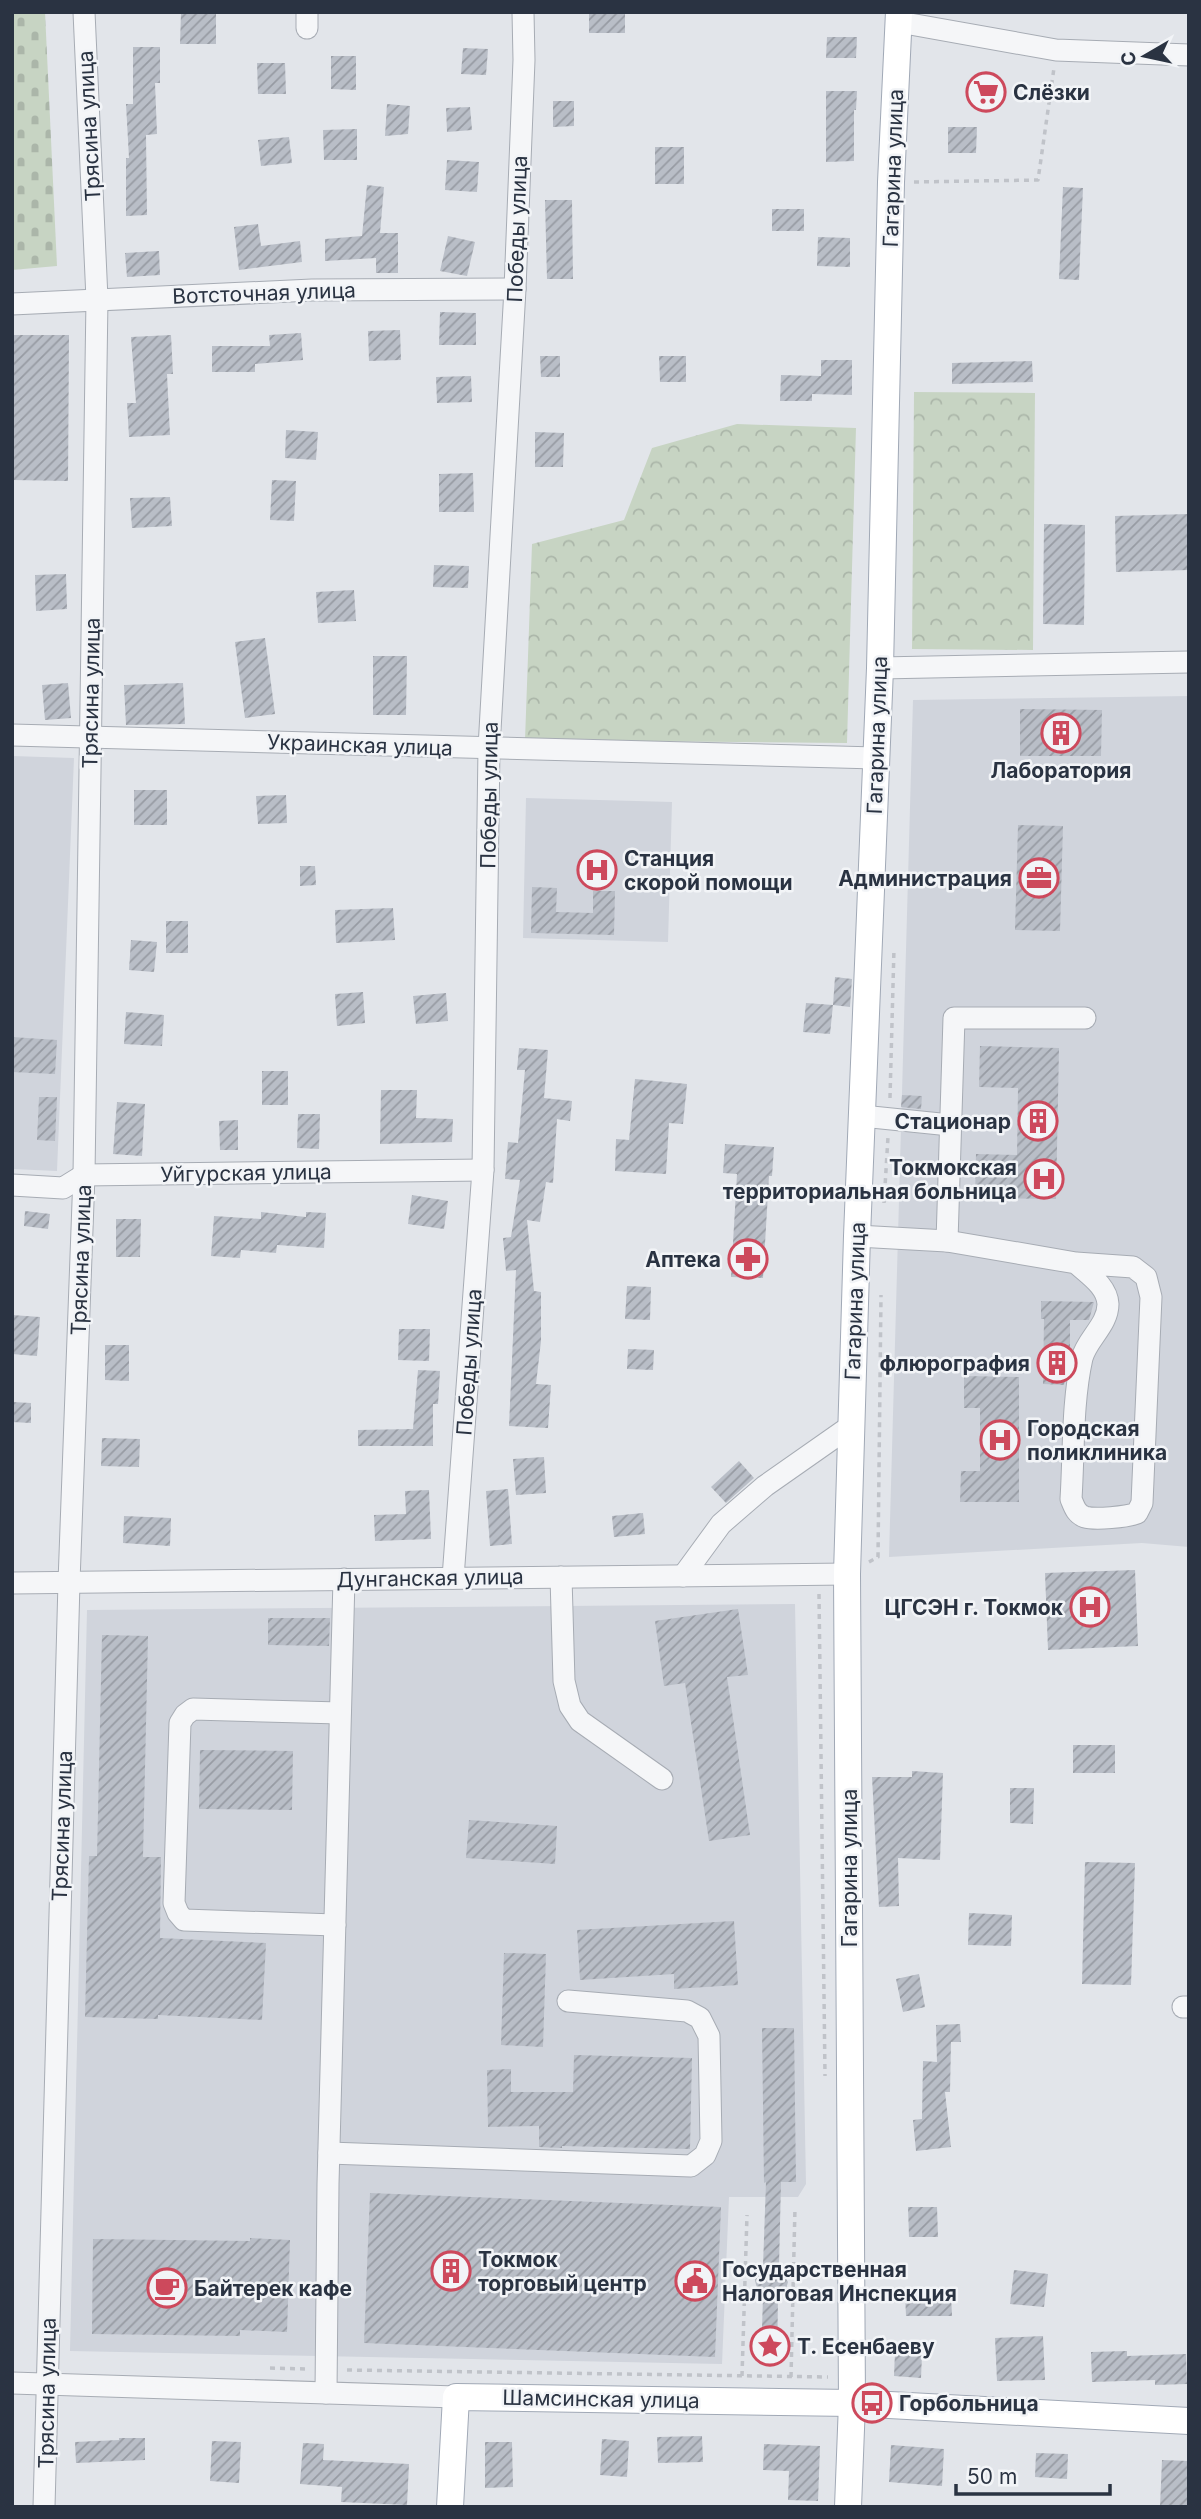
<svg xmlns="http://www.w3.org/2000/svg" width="1201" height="2519" viewBox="0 0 1201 2519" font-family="Inter,sans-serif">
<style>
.built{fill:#d0d4dc}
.forest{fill:url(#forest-crowns)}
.cemetery{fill:url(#cemetery-stones)}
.building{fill:url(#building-hatch)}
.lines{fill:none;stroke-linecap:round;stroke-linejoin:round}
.minor-casing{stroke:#a7acb4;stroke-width:23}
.major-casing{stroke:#a1a9b6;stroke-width:28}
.path{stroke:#c0c3c9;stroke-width:3.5;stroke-dasharray:5 5;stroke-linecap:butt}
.minor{stroke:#f5f6f8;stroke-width:21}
.major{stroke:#fff;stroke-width:26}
.labels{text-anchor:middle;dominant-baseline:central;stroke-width:5;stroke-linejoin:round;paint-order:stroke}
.poi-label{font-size:21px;font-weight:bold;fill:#2a3342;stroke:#f2f4f7;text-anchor:start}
.street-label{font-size:21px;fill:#2a3342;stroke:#f2f4f7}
</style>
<defs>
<pattern id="forest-crowns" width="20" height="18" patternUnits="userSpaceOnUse" patternTransform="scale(1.75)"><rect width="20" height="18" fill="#c7d4c3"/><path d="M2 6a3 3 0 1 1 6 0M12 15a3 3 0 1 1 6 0" fill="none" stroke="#abb6a9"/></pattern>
<pattern id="cemetery-stones" width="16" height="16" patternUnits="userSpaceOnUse" patternTransform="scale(1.75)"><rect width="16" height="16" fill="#c7d4c3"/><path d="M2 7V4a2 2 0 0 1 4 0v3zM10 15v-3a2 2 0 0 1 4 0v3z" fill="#abb6a9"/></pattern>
<pattern id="building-hatch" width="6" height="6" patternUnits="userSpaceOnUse" patternTransform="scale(1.75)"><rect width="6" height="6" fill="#b9bec7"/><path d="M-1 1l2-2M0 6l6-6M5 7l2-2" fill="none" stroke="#979ba3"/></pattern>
</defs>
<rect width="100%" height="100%" fill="#e2e5ea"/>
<g class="built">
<path d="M1189 696V1547L1142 1543 889 1557 913 700Z"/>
<path d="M12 756 74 758 57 1171 12 1169Z"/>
<path d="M526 798 672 802 668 942 523 938Z"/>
<path d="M795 1604 806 2184 798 2197H729L722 2364 70 2351 87 1610Z"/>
</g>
<g class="forest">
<path d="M914 392 1035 393 1033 650 912 649Z"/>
<path d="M737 424 856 428 847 743 525 740 532 544 624 520 652 448Z"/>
</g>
<path class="cemetery" d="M12 12H45L57 266 12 270Z"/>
<g class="building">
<path d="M181 12H216V44H180Z"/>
<rect x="589" y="12" width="36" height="21"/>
<path d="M827 37H857L856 58H826Z"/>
<path d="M133 47H160V83H155L157 134 146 135 147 215 126 216V158H129L126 104H133Z"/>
<path d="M463 48 488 49 486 75 461 74Z"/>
<path d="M331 56H356V90L331 89Z"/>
<path d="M257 63H285L286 94H258Z"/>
<path d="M826 91H857L856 110H854V161L826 162Z"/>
<path d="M553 101H574V126L553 127Z"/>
<path d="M387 104 410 106 408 134 385 136Z"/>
<path d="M470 107 472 130 447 132 446 108Z"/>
<path d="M948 127H977L976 153H948Z"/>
<path d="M357 129V160H324L323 130Z"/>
<path d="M289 137 292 163 261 166 258 140Z"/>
<rect x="655" y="147" width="29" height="37"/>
<path d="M447 160 479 162 477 192 445 190Z"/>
<path d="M367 185 384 187 380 233H398V273H376V258L325 261V239L362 236Z"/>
<path d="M1063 187 1083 188 1079 280 1059 279Z"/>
<path d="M545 200H572L573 279H547Z"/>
<rect x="772" y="209" width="32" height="22"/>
<path d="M258 224 261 246 300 241 302 262 239 270 234 227Z"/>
<path d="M448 236 475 242 467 276 440 271Z"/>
<path d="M818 237 850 238V267L817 266Z"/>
<path d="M159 251 160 275 127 277 125 253Z"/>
<path d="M440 312 476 313V345H439Z"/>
<path d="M400 330 401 360 369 361 368 331Z"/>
<path d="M301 333 303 360 255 364V372H212V346H270L269 335Z"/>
<path d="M12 335H69L68 481 12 480Z"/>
<path d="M171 335 173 374H167L170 435 129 437 127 403H136L131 337Z"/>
<path d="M540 356H560V377H541Z"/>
<path d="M659 356H686V382H660Z"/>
<path d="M821 360H852V395L812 394V401H780L781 375 821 376Z"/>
<path d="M1032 361 1033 382 952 384V363Z"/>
<path d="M471 376 472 402 437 403 436 377Z"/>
<path d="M286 430 318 432 316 460 285 458Z"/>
<path d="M535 432 564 433 563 467H535Z"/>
<path d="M473 473 474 512H439V474Z"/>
<path d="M272 480 296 481 294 521 270 520Z"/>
<path d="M170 497 172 526 132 528 130 498Z"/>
<path d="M1189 514V570L1116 572 1115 516Z"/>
<path d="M1044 524 1085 525 1084 625 1043 624Z"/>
<path d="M434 565 469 566 468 588 433 587Z"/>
<path d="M66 574 67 609 36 611 35 575Z"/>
<path d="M354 590 356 621 318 623 316 592Z"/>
<path d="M265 638 275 714 245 718 235 642Z"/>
<path d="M373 656H407L406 715H373Z"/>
<path d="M68 683 71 718 45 720 42 685Z"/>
<path d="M183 683 185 724 126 725 124 685Z"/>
<path d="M1020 709 1102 710 1101 756H1020Z"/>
<rect x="134" y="790" width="33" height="35"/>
<path d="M286 795 287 823 258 824 256 796Z"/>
<path d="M1018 825 1063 826 1060 931 1015 930Z"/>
<path d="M300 866H315L316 885 300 886Z"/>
<path d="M532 887 557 888 556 912 593 913V891H615L614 935 531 933Z"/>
<path d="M393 908 395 940 336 943 335 910Z"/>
<rect x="166" y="921" width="22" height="32"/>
<path d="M131 940 157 942 154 972 129 970Z"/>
<path d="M835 977 852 979 850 1007 833 1005Z"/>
<path d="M363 992 365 1023 337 1026 335 994Z"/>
<path d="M446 993 448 1021 416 1024 413 996Z"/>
<path d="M806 1003 833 1005 830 1034 803 1032Z"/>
<path d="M126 1012 164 1015 162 1046 124 1044Z"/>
<path d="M12 1037 57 1040 55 1074 12 1072Z"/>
<path d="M980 1046 1059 1048 1056 1199 975 1198 976 1154 1017 1155 1018 1088 979 1087Z"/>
<path d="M519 1048 548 1050 544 1098 572 1101 570 1121 557 1119 553 1183 546 1182 540 1222 527 1220 534 1291 541 1292V1341L536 1384 551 1385 548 1428 509 1426 516 1270 506 1271 503 1238 511 1237 520 1180 505 1179 508 1142 518 1143 525 1070H517Z"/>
<rect x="262" y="1071" width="26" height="34"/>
<path d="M635 1079 687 1084 683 1124 669 1123 666 1174 615 1171 616 1139 629 1140Z"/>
<path d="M381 1090H417L416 1118 453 1119 452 1142 380 1144Z"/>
<path d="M902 1095 922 1096 921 1109 901 1107Z"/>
<path d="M39 1097H57L55 1141 37 1140Z"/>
<path d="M117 1102 145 1104 142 1156 113 1154Z"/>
<path d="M298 1114H320L319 1149 297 1148Z"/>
<path d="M238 1120V1150H220L219 1121Z"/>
<path d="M725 1144 774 1147 772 1176H769L763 1278 731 1277 737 1174 723 1173Z"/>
<path d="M412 1195 448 1201 444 1229 408 1224Z"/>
<path d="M25 1211 50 1214 48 1229 24 1226Z"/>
<path d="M261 1212 306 1217V1212L326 1213 324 1248 277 1245 276 1253 241 1250 240 1258 211 1256 214 1216 261 1219Z"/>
<path d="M116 1219H141L140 1257H116Z"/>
<path d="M627 1286 651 1287 650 1320 625 1319Z"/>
<path d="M1041 1301 1094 1302 1089 1320H1070V1354L1064 1385 1043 1384 1044 1319H1041Z"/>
<path d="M12 1315 40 1317 37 1356 12 1354Z"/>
<path d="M399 1329H430L429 1361 398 1360Z"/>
<path d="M105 1345H129V1381L105 1380Z"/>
<path d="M628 1349 654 1350 653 1370 627 1369Z"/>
<path d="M418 1370 440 1371 438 1404H433V1446H358V1430L413 1429Z"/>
<path d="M964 1376 1019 1377V1502H960L961 1471H980V1408H964Z"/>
<path d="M12 1402 31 1403V1423L12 1422Z"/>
<path d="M102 1438 140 1439 139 1467 101 1466Z"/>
<path d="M544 1457 546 1493 516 1495 513 1459Z"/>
<path d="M739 1461 754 1478 726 1503 711 1487Z"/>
<path d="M508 1489 512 1544 490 1546 486 1491Z"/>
<path d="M429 1490 431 1539 375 1541 374 1515 406 1514 405 1491Z"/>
<path d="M643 1513 645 1534 614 1537 612 1516Z"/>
<path d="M124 1516 171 1518 170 1546 123 1543Z"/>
<path d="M1135 1570 1138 1646 1048 1650 1045 1573Z"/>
<path d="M738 1609 748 1675 727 1677 750 1835 709 1841 685 1683 664 1686 655 1621Z"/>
<path d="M268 1618H330L329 1646 268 1645Z"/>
<path d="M102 1635 148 1636 143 1857H161L160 1938 266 1943 262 2020 158 2015V2019L85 2017 89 1856H97Z"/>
<rect x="1073" y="1745" width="42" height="28"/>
<path d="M200 1750 293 1751 292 1810 199 1809Z"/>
<path d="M912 1771 943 1773 940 1860 898 1858 899 1906 879 1907 872 1777H912Z"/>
<path d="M1010 1788H1034L1033 1824 1010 1823Z"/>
<path d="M469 1820 557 1826 555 1864 466 1858Z"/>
<path d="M1085 1862 1135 1863 1131 1985 1082 1984Z"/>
<path d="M969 1913 1012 1915 1011 1946 968 1945Z"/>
<path d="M734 1921 738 1985 674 1989V1974L580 1980 577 1930Z"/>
<path d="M504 1953 546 1954 543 2047 501 2045Z"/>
<path d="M919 1974 925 2007 903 2012 896 1979Z"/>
<path d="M960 2024 961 2042H951L950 2092H945L951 2147 916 2151 913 2120 922 2119 923 2061 937 2062 936 2025Z"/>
<path d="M762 2028H794L796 2182H781L779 2266 788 2282 786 2289 778 2298 777 2363 761 2362 763 2296 757 2288 755 2281 757 2274 763 2266 766 2182 764 2183Z"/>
<path d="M574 2055 692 2058 690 2149 562 2146V2148L539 2147V2126L488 2127 487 2070 511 2069V2092H573Z"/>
<path d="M370 2193 721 2207 715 2357 364 2343Z"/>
<path d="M908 2207H937L938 2237H909Z"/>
<path d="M250 2238 290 2240 287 2332 240 2330V2336L92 2334 93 2239 250 2241Z"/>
<path d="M1014 2270 1048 2274 1044 2307 1010 2304Z"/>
<path d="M905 2293H951L952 2316H906Z"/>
<path d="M1043 2336 1045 2380 997 2381 995 2338Z"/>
<path d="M1127 2351V2356L1186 2354 1187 2384 1155 2385V2380L1092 2382 1091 2352Z"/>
<path d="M895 2352 922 2354 921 2378 894 2376Z"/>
<path d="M702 2436 703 2462 658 2463 657 2437Z"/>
<path d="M119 2438H145V2460L76 2463 75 2442 119 2440Z"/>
<path d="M602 2439 629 2441 627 2477 600 2475Z"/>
<path d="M212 2441 241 2442 239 2483 210 2481Z"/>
<path d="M485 2442H512L513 2487 485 2488Z"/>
<path d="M303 2443 324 2444 323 2460 409 2464 407 2505 341 2502 342 2487 300 2484Z"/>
<path d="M764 2444 820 2446 818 2501 788 2500 789 2471 763 2470Z"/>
<path d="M891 2445 944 2449 942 2486 889 2482Z"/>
<path d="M1036 2453 1068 2454 1067 2479 1035 2477Z"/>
<path d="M1162 2460 1189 2461V2507H1160Z"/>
</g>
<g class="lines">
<g class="minor-casing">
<g id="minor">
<path d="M307 12V28"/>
<path d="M899 22 1056 50 1189 55"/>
<path d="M12 304 312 290 515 289"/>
<path d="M880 668 1189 662"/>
<path d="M12 735 876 758"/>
<path d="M862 1116 950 1125"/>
<path d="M12 1185 63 1188 84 1175 483 1170"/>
<path d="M857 1236 947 1241 1076 1263 1133 1267 1146 1277 1151 1297 1142 1503 1137 1513C1127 1517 1095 1520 1085 1517 1076 1514 1074 1506 1071 1499 1074 1452 1072 1403 1082 1358 1087 1339 1108 1325 1108 1304 1107 1286 1089 1275 1076 1263"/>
<path d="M947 1241 954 1018H1085"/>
<path d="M683 1576 721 1524 765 1486 852 1425"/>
<path d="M561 1577 564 1681 570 1706 580 1721 662 1779"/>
<path d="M453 1578 483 1170 489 748 515 289 524 60 523 12"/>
<path d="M12 1583 847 1574"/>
<path d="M335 1925 184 1920 178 1913 174 1903 180 1723 185 1715 193 1709 340 1713"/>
<path d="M1183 2007H1189"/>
<path d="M329 2153 691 2166 705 2155 711 2141 709 2036 700 2018 687 2011 568 2001"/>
<path d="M12 2383 456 2397"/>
<path d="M326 2393 328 2184 344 1579"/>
<path d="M44 2507 69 1582 84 1175 97 299 84 12"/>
</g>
</g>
<g class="major-casing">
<g id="major">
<path d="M450 2507 456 2397 852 2403 1189 2421"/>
<path d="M848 2507 852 2403 847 1574 857 1236 880 668 891 182 899 12"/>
</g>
</g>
<g class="path">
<path d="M914 182 1038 180 1054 68"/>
<path d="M890 1098 894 948"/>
<path d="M884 1203 888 1137"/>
<path d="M869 1562 878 1557 881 1295"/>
<path d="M819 1594 825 2076"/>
<path d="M270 2368 308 2369"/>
<path d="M347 2370 828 2377"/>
<path d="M742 2376 747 2215"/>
<path d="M791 2377 795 2207"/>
</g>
<use href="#minor" class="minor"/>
<use href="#major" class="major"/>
</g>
<defs>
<g id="supermarket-ring" transform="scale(2.0125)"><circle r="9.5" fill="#f2f4f7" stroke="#cd495c" stroke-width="1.5"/><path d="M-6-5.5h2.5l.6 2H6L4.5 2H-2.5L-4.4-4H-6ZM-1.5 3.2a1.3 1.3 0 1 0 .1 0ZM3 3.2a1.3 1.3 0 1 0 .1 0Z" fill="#cd495c"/></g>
<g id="building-ring" transform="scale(2.0125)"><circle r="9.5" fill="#f2f4f7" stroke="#cd495c" stroke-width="1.5"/><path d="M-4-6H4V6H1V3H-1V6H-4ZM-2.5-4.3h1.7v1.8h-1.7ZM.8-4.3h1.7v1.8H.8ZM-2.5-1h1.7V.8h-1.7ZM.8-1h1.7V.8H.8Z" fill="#cd495c"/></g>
<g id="hospital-ring" transform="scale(2.0125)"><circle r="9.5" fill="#f2f4f7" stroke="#cd495c" stroke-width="1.5"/><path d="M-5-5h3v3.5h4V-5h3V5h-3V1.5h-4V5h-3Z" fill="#cd495c"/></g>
<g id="office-ring" transform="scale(2.0125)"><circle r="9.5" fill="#f2f4f7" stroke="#cd495c" stroke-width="1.5"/><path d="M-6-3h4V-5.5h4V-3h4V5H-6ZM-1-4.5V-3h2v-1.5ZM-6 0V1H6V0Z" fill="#cd495c"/></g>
<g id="pharmacy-ring" transform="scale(2.0125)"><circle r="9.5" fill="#f2f4f7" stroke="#cd495c" stroke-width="1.5"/><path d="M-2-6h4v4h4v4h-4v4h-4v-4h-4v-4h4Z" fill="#cd495c"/></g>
<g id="civic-ring" transform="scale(2.0125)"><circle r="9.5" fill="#f2f4f7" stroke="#cd495c" stroke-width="1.5"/><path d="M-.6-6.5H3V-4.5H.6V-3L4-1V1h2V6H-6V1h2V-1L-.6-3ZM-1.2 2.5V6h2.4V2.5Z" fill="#cd495c"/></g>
<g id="cafe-ring" transform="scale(2.0125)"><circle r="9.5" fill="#f2f4f7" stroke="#cd495c" stroke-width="1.5"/><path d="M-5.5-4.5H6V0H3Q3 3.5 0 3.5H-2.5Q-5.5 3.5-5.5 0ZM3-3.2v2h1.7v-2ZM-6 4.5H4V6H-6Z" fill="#cd495c"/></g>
<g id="sight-ring" transform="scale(2.0125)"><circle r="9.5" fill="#f2f4f7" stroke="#cd495c" stroke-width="1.5"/><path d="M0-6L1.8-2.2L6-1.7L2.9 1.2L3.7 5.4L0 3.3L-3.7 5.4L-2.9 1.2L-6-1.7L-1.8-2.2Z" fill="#cd495c"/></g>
<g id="bus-ring" transform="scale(2.0125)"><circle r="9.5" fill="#f2f4f7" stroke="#cd495c" stroke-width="1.5"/><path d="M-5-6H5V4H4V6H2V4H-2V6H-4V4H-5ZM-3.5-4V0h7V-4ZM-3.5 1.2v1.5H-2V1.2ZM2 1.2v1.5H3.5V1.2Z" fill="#cd495c"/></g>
</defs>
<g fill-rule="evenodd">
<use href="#supermarket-ring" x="986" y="92"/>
<use href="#building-ring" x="1061" y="733"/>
<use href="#hospital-ring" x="597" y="870"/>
<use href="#office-ring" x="1039" y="878"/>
<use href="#building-ring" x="1038" y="1121"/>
<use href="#hospital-ring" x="1044" y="1179"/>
<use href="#pharmacy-ring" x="748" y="1259"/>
<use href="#building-ring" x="1057" y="1363"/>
<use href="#hospital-ring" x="1000" y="1440"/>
<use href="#hospital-ring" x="1090" y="1607"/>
<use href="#building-ring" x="451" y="2271"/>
<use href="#civic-ring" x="695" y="2281"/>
<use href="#cafe-ring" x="167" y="2288"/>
<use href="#sight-ring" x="770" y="2346"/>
<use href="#bus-ring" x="872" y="2403"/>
</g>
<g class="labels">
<g class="poi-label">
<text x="1013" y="92">Слёзки</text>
<text x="1061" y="770" text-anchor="middle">Лаборатория</text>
<text x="624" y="858">Станция<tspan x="624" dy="24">скорой помощи</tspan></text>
<text x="1012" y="878" text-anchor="end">Администрация</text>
<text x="1011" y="1121" text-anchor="end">Cтационар</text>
<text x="1017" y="1167" text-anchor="end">Токмокская<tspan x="1017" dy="24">территориальная больница</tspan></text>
<text x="721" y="1259" text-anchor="end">Аптека</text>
<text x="1030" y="1363" text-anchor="end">флюрография</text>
<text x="1027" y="1428">Городская<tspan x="1027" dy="24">поликлиника</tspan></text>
<text x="1063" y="1607" text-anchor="end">ЦГСЭН г. Токмок</text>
<text x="478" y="2259">Токмок<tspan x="478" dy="24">торговый центр</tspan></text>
<text x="722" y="2269">Государственная<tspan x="722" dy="24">Налоговая Инспекция</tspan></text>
<text x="194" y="2288">Байтерек кафе</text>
<text x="797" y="2346">Т. Есенбаеву</text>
<text x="899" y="2403">Горбольница</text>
</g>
<g class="street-label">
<text transform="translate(89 126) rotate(-93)">Трясина улица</text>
<text transform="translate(893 168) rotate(-88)">Гагарина улица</text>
<text transform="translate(517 229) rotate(-88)">Победы улица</text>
<text transform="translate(264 293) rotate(-2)">Вотсточная улица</text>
<text transform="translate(91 693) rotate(-89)">Трясина улица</text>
<text transform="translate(877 735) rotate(-88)">Гагарина улица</text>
<text transform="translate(360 745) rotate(2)">Украинская улица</text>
<text transform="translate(489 795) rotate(-89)">Победы улица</text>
<text transform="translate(246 1173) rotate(-1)">Уйгурская улица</text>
<text transform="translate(81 1260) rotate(-88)">Трясина улица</text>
<text transform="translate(855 1301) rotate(-88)">Гагарина улица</text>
<text transform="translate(469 1362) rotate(-86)">Победы улица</text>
<text transform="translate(430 1578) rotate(-1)">Дунганская улица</text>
<text transform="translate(62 1826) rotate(-88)">Трясина улица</text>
<text transform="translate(849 1868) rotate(-90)">Гагарина улица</text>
<text transform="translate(47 2393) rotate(-89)">Трясина улица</text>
<text transform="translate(601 2399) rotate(1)">Шамсинская улица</text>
</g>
</g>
<rect width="1201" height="2519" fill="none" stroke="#2a3342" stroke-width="28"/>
<g transform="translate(1145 56) rotate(261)" stroke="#f2f4f7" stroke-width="5" paint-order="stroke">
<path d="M0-5L12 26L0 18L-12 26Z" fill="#2a3342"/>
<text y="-10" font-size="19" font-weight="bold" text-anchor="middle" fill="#2a3342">С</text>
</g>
<path d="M956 2484v10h154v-10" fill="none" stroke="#2a3342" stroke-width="3.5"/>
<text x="967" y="2484" font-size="21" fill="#2a3342" stroke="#f2f4f7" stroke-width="5" paint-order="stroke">50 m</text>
</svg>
